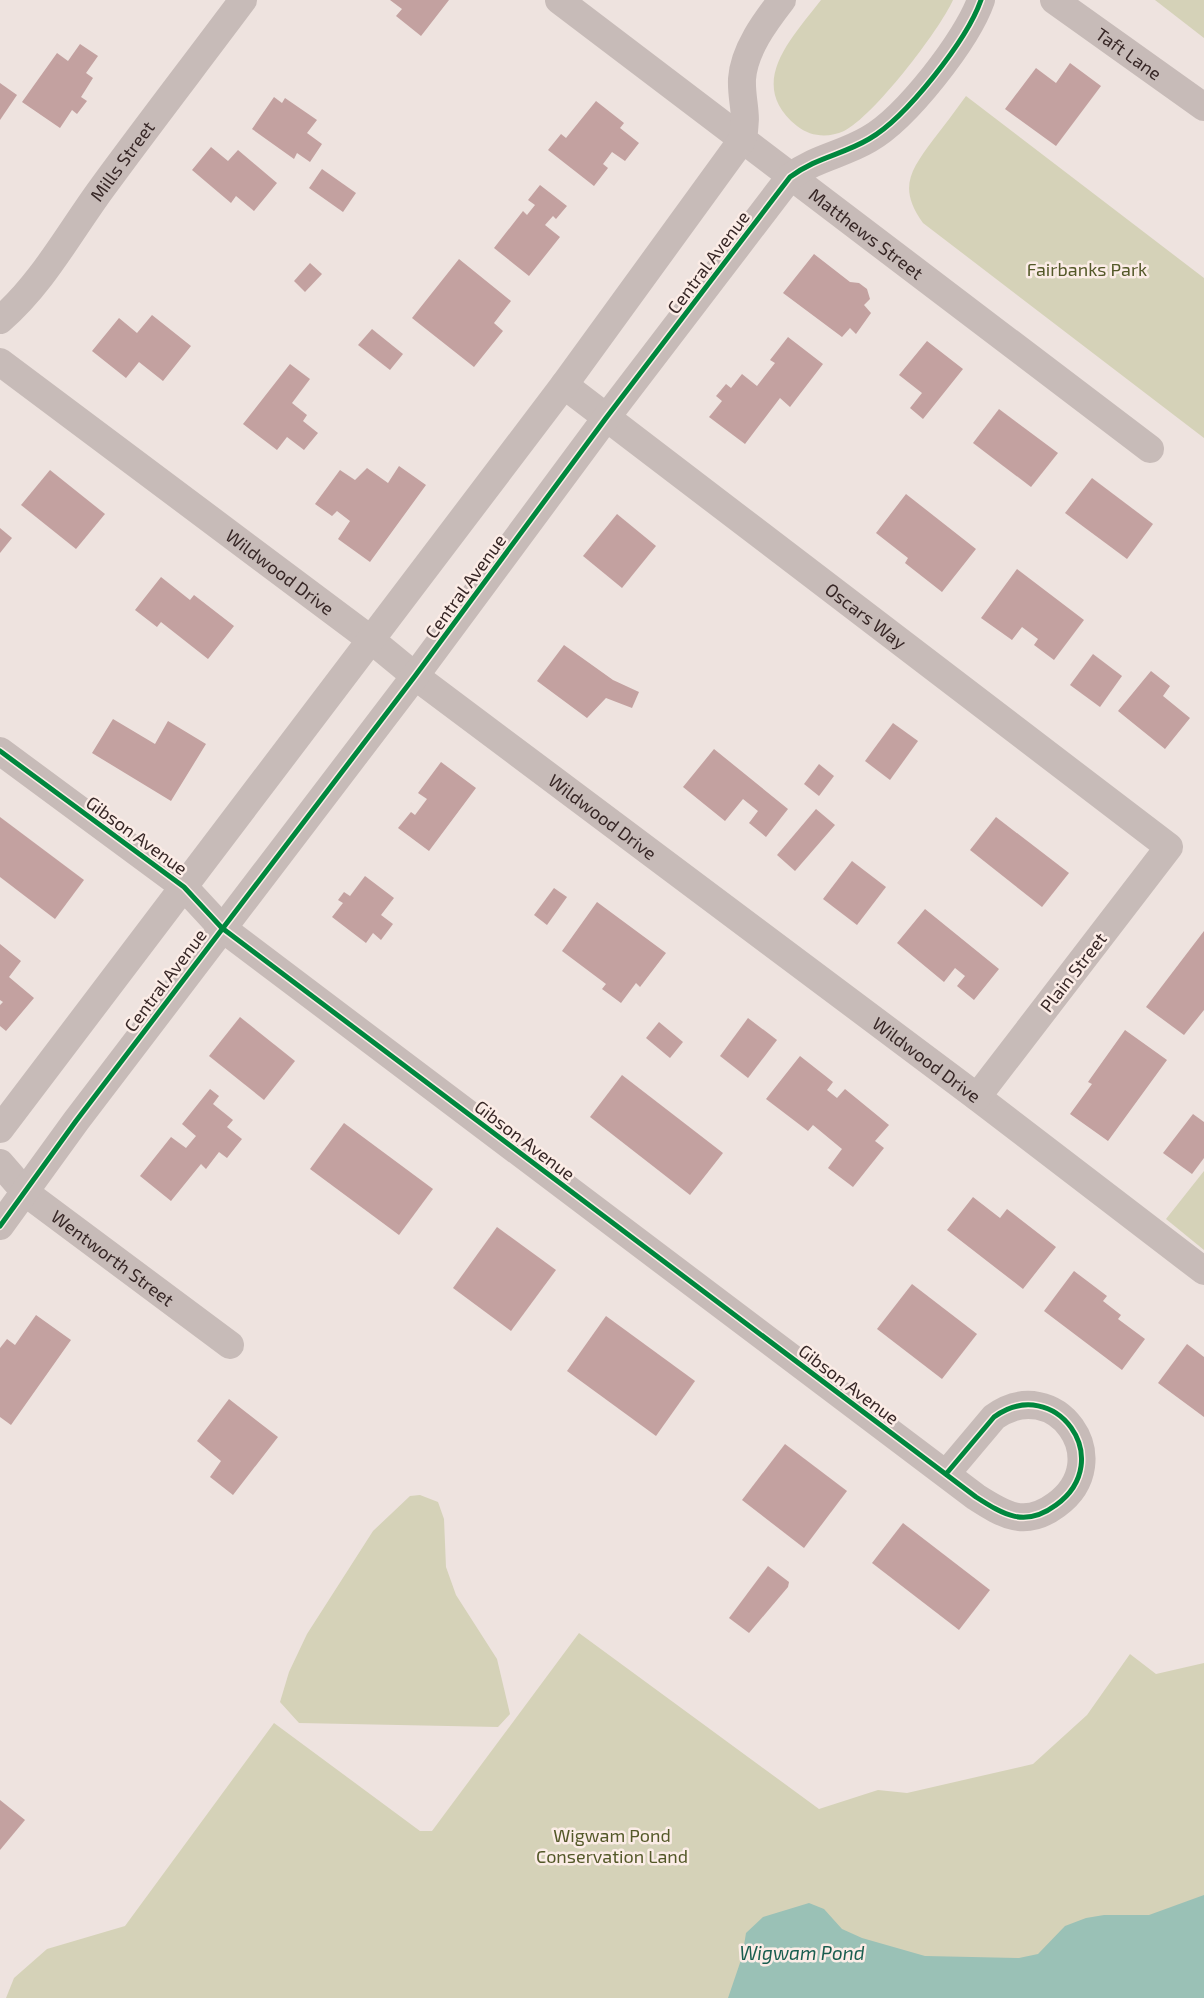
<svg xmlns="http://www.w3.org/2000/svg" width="1204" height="1998" viewBox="0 0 1204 1998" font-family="'Exo 2',sans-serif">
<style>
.green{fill:#d5d2b8}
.water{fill:#9ac1b6}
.building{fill:#c3a1a0}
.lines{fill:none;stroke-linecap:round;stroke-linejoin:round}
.minor{stroke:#c7bbb8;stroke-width:28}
.cycleway-casing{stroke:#fbece6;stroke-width:8}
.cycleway{stroke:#00873e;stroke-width:5}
.labels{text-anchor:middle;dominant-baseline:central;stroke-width:5;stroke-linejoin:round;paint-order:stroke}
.street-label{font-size:18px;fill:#372726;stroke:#fbece6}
.park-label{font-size:18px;fill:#535828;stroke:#fbece6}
.water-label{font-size:19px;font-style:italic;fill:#185d4f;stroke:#fbece6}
</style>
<rect width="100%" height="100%" fill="#eee3df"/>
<g class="green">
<path d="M821 0H953C939 31 873 117 844 131 828 138 811 137 797 126 745 84 792 38 821 0Z"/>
<path d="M1155 0H1204V38Z"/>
<path d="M966 96 1204 278V438L923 223C898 188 910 171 933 140 944 126 955 111 966 96Z"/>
<path d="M1204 1171V1250L1166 1219Z"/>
<path d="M420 1495 438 1502 444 1519 446 1567 456 1595 497 1659 510 1714 498 1727 299 1723 280 1702 289 1672 307 1634 373 1531 410 1496Z"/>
<path d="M579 1633 819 1809 878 1790 907 1793 1033 1764 1087 1715 1130 1654 1156 1674 1204 1663V1998H6L14 1978 47 1949 125 1926 274 1723 420 1831H432Z"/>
</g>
<path class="water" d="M1204 1895V1998H728L742 1957 746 1933 763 1917 809 1903 824 1909 842 1929 862 1938 925 1956 1019 1958 1038 1954 1065 1926 1086 1918 1104 1915H1149Z"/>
<g class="building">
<path d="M390 0H449L421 36 396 16 402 9Z"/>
<path d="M80 44 98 56 86 73 93 78 81 97 87 101 77 114 72 110 60 128 22 102 57 53 68 61Z"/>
<path d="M1070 63 1101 86 1056 146 1005 109 1036 68 1056 83Z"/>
<path d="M0 83 17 95 0 120Z"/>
<path d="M274 97 282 103 285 98 317 120 307 133 322 144 310 162 297 153 294 159 252 129Z"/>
<path d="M596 101 624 123 620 128 639 143 625 161 612 152 603 164 608 168 594 186 548 150 561 134 566 138Z"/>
<path d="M211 147 228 161 238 150 277 183 254 211 236 196 231 203 192 170Z"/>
<path d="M322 169 356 193 343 212 309 188Z"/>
<path d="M540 185 567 206 556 219 553 216 545 225 560 237 529 276 494 248 523 211 527 215 535 205 528 200Z"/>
<path d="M814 254 850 282 859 283 867 289 870 299 864 305 871 313 856 334 850 328 842 337 783 293Z"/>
<path d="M459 259 511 301 494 323 503 331 474 367 412 318Z"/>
<path d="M310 263 322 274 305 292 294 281Z"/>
<path d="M152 315 191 346 163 381 139 362 126 378 92 351 119 318 137 333Z"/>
<path d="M372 329 403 354 390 370 358 345Z"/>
<path d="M788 337 823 364 790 407 780 398 745 444 709 417 722 401 716 396 726 384 731 388 742 374 757 386 775 363 770 360Z"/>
<path d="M927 341 963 369 923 419 910 408 922 393 899 375Z"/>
<path d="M290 364 310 379 292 403 307 415 303 421 318 433 304 450 287 437 277 450 243 424Z"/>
<path d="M999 409 1058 453 1031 487 973 443Z"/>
<path d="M399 466 426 485 370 562 338 539 350 521 337 511 332 516 315 504 340 470 355 480 367 468 388 483Z"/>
<path d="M50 470 105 514 76 549 21 505Z"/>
<path d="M1092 478 1153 524 1127 559 1065 513Z"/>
<path d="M906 494 976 549 942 592 905 563 908 558 876 533Z"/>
<path d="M617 514 656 546 622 588 583 556Z"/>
<path d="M0 528 12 538 0 553Z"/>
<path d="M1017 569 1084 620 1054 660 1034 645 1038 639 1022 627 1012 640 981 618Z"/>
<path d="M161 577 190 600 194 595 234 626 208 659 161 622 157 627 135 610Z"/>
<path d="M564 645 613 680 639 692 632 708 606 698 587 718 537 681Z"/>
<path d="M1093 654 1122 676 1100 707 1070 685Z"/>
<path d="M1151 671 1170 686 1163 696 1190 718 1165 749 1118 711Z"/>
<path d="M113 719 155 744 168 721 206 744 171 801 92 753Z"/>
<path d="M893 723 918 741 890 780 865 761Z"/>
<path d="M714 749 788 809 766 837 749 823 758 811 743 799 725 821 683 787Z"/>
<path d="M441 762 476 788 429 851 398 828 411 812 415 815 427 799 418 793Z"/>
<path d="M819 764 834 776 819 796 804 784Z"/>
<path d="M816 809 835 825 795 871 777 855Z"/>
<path d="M0 817 84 880 55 919 0 877Z"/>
<path d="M996 817 1069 873 1042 907 970 850Z"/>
<path d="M852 861 886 887 857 925 823 899Z"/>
<path d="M365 876 394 898 381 915 393 924 381 940 373 933 366 943 332 917 343 903 338 900 344 892 350 896Z"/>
<path d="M554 888 567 897 547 925 534 915Z"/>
<path d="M597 902 666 953 640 987 636 983 621 1003 602 989 606 984 562 951Z"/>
<path d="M925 909 999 969 974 1000 957 986 965 976 955 968 944 982 897 943Z"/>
<path d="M1204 931V1010L1184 1035 1146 1007Z"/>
<path d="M0 944 21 961 9 977 34 998 6 1031 0 1026V1005L3 1002 0 1000Z"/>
<path d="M240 1017 295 1061 264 1100 209 1056Z"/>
<path d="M748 1018 777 1040 748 1078 720 1056Z"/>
<path d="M659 1022 683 1042 670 1058 646 1038Z"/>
<path d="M1125 1030 1167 1060 1108 1141 1070 1114 1092 1084 1088 1082Z"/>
<path d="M800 1056 833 1082 827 1090 837 1098 845 1089 889 1125 875 1141 884 1148 853 1187 828 1168 842 1149 813 1125 808 1131 766 1099Z"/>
<path d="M622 1075 723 1153 690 1195 590 1117Z"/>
<path d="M210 1089 219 1096 213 1104 233 1120 227 1127 242 1139 227 1158 219 1152 206 1169 201 1164 171 1201 140 1176 171 1137 186 1148 196 1136 182 1124Z"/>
<path d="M1193 1114 1204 1122V1158L1192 1174 1163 1153Z"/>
<path d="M344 1123 433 1189 399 1235 310 1169Z"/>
<path d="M973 1197 1000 1218 1007 1209 1056 1247 1023 1289 947 1230Z"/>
<path d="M497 1227 556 1270 511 1331 453 1288Z"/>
<path d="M1074 1271 1107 1296 1103 1301 1121 1315 1118 1319 1145 1339 1122 1370 1044 1311Z"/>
<path d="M912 1284 977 1334 942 1379 877 1329Z"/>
<path d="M36 1315 71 1340 11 1425 0 1417V1348L7 1339 15 1345Z"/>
<path d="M606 1316 695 1381 656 1436 567 1371Z"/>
<path d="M1187 1344 1204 1357V1417L1158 1383Z"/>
<path d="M229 1399 278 1437 233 1495 210 1477 221 1461 197 1441Z"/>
<path d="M785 1444 847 1491 804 1548 742 1500Z"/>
<path d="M903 1523 990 1590 959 1630 872 1563Z"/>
<path d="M768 1566 789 1582 788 1587 749 1633 729 1618Z"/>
<path d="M0 1800 25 1820 0 1850Z"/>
</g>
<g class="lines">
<g class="minor">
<path id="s1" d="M559 0 1150 449"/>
<path id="s2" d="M1054 0 1204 107"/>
<path id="s3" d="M0 320C42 284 69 233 102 188 148 125 196 63 243 0"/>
<path id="s4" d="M0 362 370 639 415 676 977 1097 1204 1271"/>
<path id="s5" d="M564 385 1169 847 977 1097"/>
<path d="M0 751 184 887 222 928 976 1497C1004 1515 1025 1528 1056 1505 1118 1460 1055 1373 994 1417L946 1474"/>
<path d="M0 1129 564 385 742 140C749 115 741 102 742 79 744 50 765 22 782 0"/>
<path id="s6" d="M0 1163 26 1193 230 1345"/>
<path d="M0 1226 76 1121 415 676 606 418 790 177C817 157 842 155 869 139 906 118 967 40 981 0"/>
</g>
<g class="cycleway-casing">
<g id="cycleway">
<path d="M0 751 184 887 222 928 976 1497C1004 1515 1025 1528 1056 1505 1118 1460 1055 1373 994 1417L946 1474"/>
<path d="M0 1226 76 1121 415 676 606 418 790 177C817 157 842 155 869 139 906 118 967 40 981 0"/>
</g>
</g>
<use href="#cycleway" class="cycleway"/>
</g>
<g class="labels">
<g class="street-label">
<text stroke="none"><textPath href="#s2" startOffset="92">Taft Lane</textPath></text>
<text stroke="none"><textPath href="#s3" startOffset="201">Mills Street</textPath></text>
<text stroke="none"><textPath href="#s1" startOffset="386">Matthews Street</textPath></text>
<text transform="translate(708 262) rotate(-53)">Central Avenue</text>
<text stroke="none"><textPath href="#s4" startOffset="350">Wildwood Drive</textPath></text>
<text transform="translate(465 586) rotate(-54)">Central Avenue</text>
<text stroke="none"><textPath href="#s5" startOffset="380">Oscars Way</textPath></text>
<text stroke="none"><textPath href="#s4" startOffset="755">Wildwood Drive</textPath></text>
<text transform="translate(137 835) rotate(36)">Gibson Avenue</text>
<text transform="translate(1073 972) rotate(-52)">Plain Street</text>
<text transform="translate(165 980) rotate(-53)">Central Avenue</text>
<text stroke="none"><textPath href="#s4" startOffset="1160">Wildwood Drive</textPath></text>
<text transform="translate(525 1140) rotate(37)">Gibson Avenue</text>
<text stroke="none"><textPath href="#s6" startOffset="148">Wentworth Street</textPath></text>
<text transform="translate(849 1384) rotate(37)">Gibson Avenue</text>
</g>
<g class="park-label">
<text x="1087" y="269">Fairbanks Park</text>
<text x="612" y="1835">Wigwam Pond<tspan x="612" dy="21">Conservation Land</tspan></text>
</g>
<g class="water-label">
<text x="802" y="1952">Wigwam Pond</text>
</g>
</g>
</svg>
